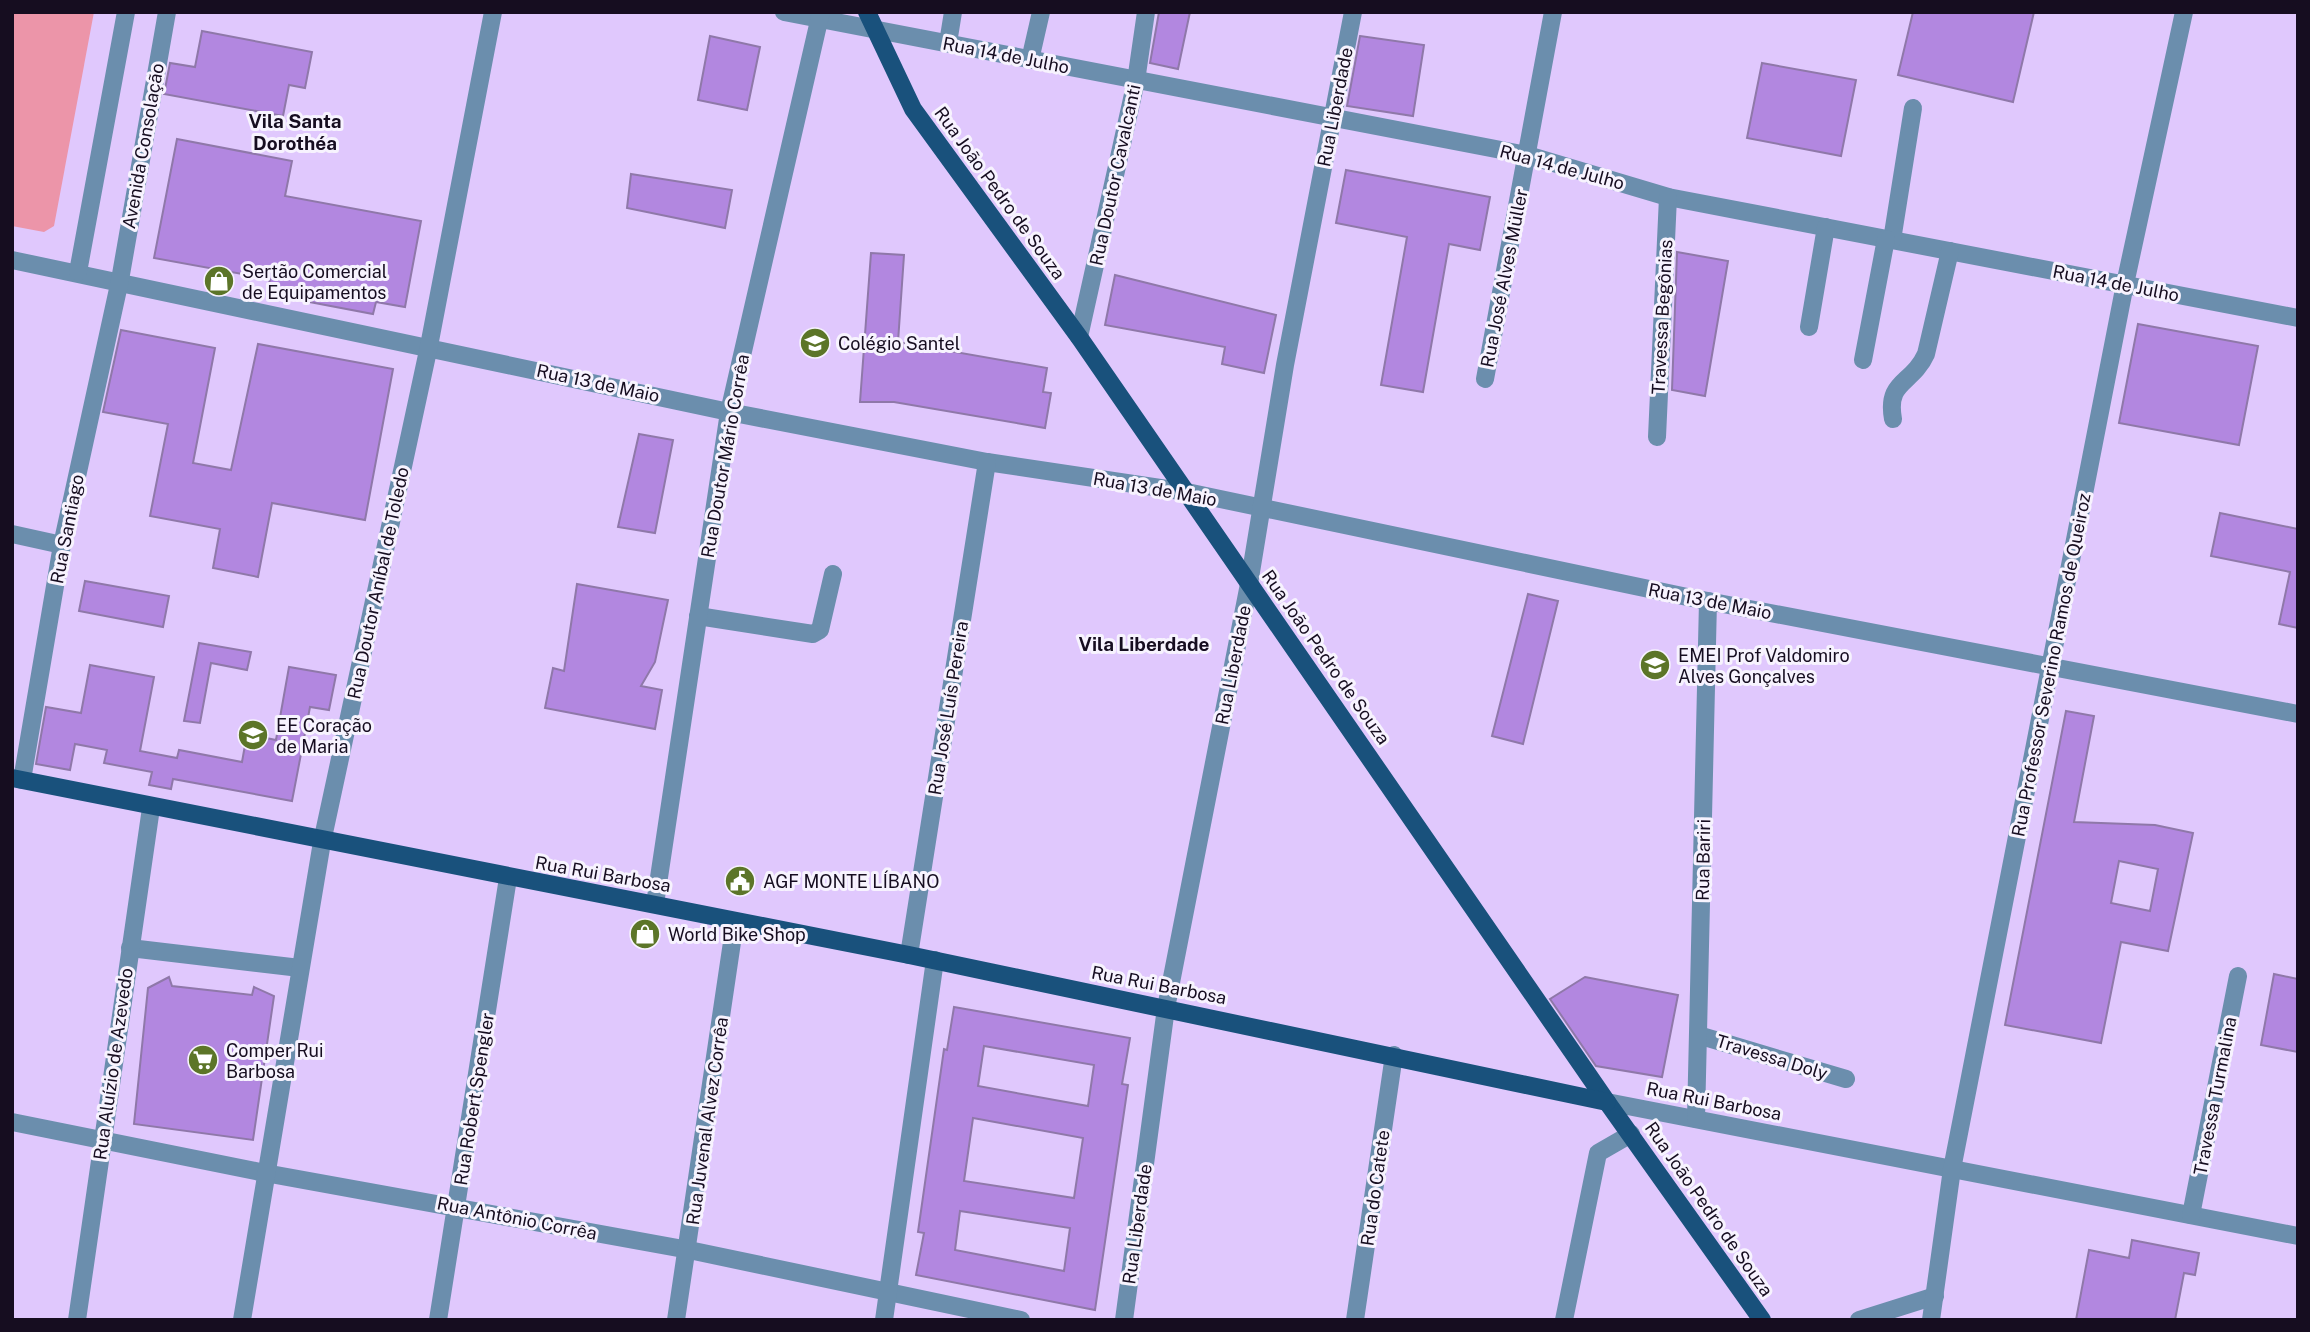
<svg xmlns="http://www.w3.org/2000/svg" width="2310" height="1332" viewBox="0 0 2310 1332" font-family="'Public Sans',sans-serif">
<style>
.green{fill:#ec95a9}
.building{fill:#b287e0;stroke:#8f78a9;stroke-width:2;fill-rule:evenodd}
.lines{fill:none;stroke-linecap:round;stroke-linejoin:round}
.minor{stroke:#6b8ead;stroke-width:18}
.major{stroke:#19517c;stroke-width:18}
.labels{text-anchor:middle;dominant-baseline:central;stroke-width:6;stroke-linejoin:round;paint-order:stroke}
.street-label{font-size:18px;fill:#160d20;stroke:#f7f3fe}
.poi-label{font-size:18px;fill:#160d20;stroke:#f7f3fe;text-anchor:start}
.neighbourhood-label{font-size:19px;font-weight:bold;fill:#160d20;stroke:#f7f3fe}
</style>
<rect width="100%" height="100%" fill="#e0c8fd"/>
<path class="green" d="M12 12H94L54 226 44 232 12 226Z"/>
<g class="building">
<path d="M1159 12H1190L1178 69 1150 63Z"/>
<path d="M1913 12H2034L2013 102 1898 75Z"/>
<path d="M202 31 312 52 305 88 289 85 283 116 164 94 170 63 195 67Z"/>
<path d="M710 36 760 47 747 110 698 100Z"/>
<path d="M1360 36 1424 45 1413 116 1347 106Z"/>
<path d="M1762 63 1856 80 1841 156 1747 138Z"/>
<path d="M177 139 292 161 285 196 421 221 405 307 376 302 373 314 267 294 270 279 154 258Z"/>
<path d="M1346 170 1490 197 1480 250 1449 244 1423 392 1381 385 1407 237 1336 223Z"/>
<path d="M631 174 732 190 725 228 627 208Z"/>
<path d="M1677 252 1728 261 1705 396 1672 390Z"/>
<path d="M871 253 904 255 898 342 1047 368 1043 392 1051 393 1045 428 894 402H860Z"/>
<path d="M1115 275 1276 315 1264 373 1222 364 1225 347 1105 325Z"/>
<path d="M2138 324 2258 346 2239 445 2119 423Z"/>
<path d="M121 330 215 348 193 463 231 470 258 344 393 369 365 520 272 503 258 577 213 568 220 529 150 516 168 424 103 412Z"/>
<path d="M639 434 673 440 655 533 618 527Z"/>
<path d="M2220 513 2298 529V628L2279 624 2290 572 2211 556Z"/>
<path d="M85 581 169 596 163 627 79 611Z"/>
<path d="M577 584 668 600 655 662 641 686 662 690 655 729 545 708 553 668 564 671Z"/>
<path d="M1528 594 1558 601 1523 744 1492 736Z"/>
<path d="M199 643 251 652 247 670 211 663 200 723 184 721Z"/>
<path d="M90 665 154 677 140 751 177 758 179 750 242 762 247 734 276 740 289 667 336 675 329 710 310 707 292 801 173 779 171 789 149 785 152 772 104 763 107 750 75 744 70 770 36 764 46 707 81 713Z"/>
<path d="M2066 711 2094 716 2074 822 2155 825 2193 833 2168 951 2121 942 2101 1043 2005 1025ZM2119 861 2158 869 2150 911 2111 903Z"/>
<path d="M2274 974 2298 979V1052L2261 1045Z"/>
<path d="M169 977 172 986 252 995 254 987 274 996 253 1140 134 1124 148 988Z"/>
<path d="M1585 977 1678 995 1662 1077 1596 1066 1550 999Z"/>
<path d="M954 1007 1130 1038 1122 1084 1128 1085 1095 1310 916 1275 924 1233 918 1232 944 1049 947 1050ZM984 1046 1094 1065 1088 1106 978 1086ZM973 1118 1083 1138 1074 1198 964 1181ZM960 1211 1070 1228 1064 1271 955 1250Z"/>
<path d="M2132 1240 2199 1253 2195 1275 2184 1273 2175 1320H2076L2089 1250 2129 1258Z"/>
</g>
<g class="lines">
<g class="minor">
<path d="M784 12 1527 155 1668 197 2298 318"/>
<path d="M948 43 953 12"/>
<path d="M1030 60 1041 12"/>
<path d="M1892 240 1913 108"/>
<path d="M12 260 729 412 987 462 1187 492 1692 598 2298 714"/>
<path d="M78 272 126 12"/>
<path d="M1809 327 1826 227"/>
<path d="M1079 337 1136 81 1146 12"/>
<path d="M1863 360 1886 239"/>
<path d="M1485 379 1553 12"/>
<path d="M1893 419C1886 380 1912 385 1926 354L1950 251"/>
<path d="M1657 437 1668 197"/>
<path d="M12 534 62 545"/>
<path d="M698 616 813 634 820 630 833 574"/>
<path d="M22 780 62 545 120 280 167 12"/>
<path d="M655 904 729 412 821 12"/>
<path d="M130 948 300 968"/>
<path d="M909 955 987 462"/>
<path d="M1698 1035 1846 1079"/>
<path d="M1607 1102 2298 1236"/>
<path d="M1696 1119 1708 601"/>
<path d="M12 1122 265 1173 689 1250 1021 1320"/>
<path d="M2191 1215 2238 976"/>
<path d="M77 1320 151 808"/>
<path d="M242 1320 322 842 429 346 493 12"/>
<path d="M438 1320 508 878"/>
<path d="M676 1320 735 922"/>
<path d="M884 1320 935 960"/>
<path d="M1124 1320 1166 1008 1249 584 1285 365 1353 12"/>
<path d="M1355 1320 1394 1055"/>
<path d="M1564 1320 1598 1153 1631 1134"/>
<path d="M1859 1320 1935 1296"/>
<path d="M1931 1320 1952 1169 2125 284 2184 12"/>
</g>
<g class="major">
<path d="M867 12 913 109 1079 337 1607 1102 1762 1320"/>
<path d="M12 778 909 955 1607 1102"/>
</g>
</g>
<defs>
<g id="shop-disc" transform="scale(1.575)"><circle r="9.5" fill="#5c7528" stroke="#f7f3fe"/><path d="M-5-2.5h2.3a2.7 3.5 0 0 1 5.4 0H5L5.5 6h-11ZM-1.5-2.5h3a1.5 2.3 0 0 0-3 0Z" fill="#fff"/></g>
<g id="school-disc" transform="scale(1.575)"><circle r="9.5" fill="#5c7528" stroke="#f7f3fe"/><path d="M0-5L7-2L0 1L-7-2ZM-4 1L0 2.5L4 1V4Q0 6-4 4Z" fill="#fff"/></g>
<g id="civic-disc" transform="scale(1.575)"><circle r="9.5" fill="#5c7528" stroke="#f7f3fe"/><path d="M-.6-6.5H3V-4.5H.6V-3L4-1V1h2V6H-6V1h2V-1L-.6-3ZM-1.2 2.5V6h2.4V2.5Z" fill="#fff"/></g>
<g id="supermarket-disc" transform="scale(1.575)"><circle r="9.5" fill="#5c7528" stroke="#f7f3fe"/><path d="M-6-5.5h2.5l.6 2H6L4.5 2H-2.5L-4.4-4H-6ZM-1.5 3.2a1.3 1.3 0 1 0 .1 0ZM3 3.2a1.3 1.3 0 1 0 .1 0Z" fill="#fff"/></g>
</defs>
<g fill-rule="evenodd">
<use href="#shop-disc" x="219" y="281"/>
<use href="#school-disc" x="815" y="343"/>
<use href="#school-disc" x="1655" y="665"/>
<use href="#school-disc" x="253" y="735"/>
<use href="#civic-disc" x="740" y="881"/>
<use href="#shop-disc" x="645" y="934"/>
<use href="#supermarket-disc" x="203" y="1060"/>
</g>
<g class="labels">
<g class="street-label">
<text transform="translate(1006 55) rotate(11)">Rua 14 de Julho</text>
<text transform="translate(1335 107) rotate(-79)">Rua Liberdade</text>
<text transform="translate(143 146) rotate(-80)">Avenida Consolação</text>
<text transform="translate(1562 167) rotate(15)">Rua 14 de Julho</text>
<text transform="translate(1115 175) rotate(-78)">Rua Doutor Cavalcanti</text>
<text transform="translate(1000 193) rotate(54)">Rua João Pedro de Souza</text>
<text transform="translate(1504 278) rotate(-79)">Rua José Alves Müller</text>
<text transform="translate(2116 283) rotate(11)">Rua 14 de Julho</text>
<text transform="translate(1662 317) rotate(-87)">Travessa Begônias</text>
<text transform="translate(598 383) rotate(12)">Rua 13 de Maio</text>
<text transform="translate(725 456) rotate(-80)">Rua Doutor Mário Corrêa</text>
<text transform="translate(1155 489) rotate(10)">Rua 13 de Maio</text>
<text transform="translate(67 529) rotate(-79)">Rua Santiago</text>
<text transform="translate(378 583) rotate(-78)">Rua Doutor Aníbal de Toledo</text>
<text transform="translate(1710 601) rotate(11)">Rua 13 de Maio</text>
<text transform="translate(1326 657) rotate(55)">Rua João Pedro de Souza</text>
<text transform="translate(1233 665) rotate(-79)">Rua Liberdade</text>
<text transform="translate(2051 665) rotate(-79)">Rua Professor Severino Ramos de Queiroz</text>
<text transform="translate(948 708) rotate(-81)">Rua José Luís Pereira</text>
<text transform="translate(1703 860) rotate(-89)">Rua Bariri</text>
<text transform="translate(603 874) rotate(10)">Rua Rui Barbosa</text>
<text transform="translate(1159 985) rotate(11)">Rua Rui Barbosa</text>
<text transform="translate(1772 1057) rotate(17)">Travessa Doly</text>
<text transform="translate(113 1064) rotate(-82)">Rua Aluízio de Azevedo</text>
<text transform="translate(2215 1096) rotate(-79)">Travessa Turmalina</text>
<text transform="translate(474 1099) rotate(-81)">Rua Robert Spengler</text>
<text transform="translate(1714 1101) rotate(11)">Rua Rui Barbosa</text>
<text transform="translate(707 1121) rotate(-82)">Rua Juvenal Alvez Corrêa</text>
<text transform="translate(1375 1188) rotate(-82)">Rua do Catete</text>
<text transform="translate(1709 1209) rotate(55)">Rua João Pedro de Souza</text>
<text transform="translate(517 1218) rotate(11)">Rua Antônio Corrêa</text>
<text transform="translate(1137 1224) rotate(-82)">Rua Liberdade</text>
</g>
<g class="poi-label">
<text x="242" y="271">Sertão Comercial<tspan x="242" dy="21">de Equipamentos</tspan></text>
<text x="838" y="343">Colégio Santel</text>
<text x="1678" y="655">EMEI Prof Valdomiro<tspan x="1678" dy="21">Alves Gonçalves</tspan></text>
<text x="276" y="725">EE Coração<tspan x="276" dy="21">de Maria</tspan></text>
<text x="763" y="881">AGF MONTE LÍBANO</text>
<text x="668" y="934">World Bike Shop</text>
<text x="226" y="1050">Comper Rui<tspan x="226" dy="21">Barbosa</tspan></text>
</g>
<g class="neighbourhood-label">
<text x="295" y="121">Vila Santa<tspan x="295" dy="22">Dorothéa</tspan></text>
<text x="1144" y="644">Vila Liberdade</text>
</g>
</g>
<rect width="2310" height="1332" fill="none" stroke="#160d20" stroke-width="28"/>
</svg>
